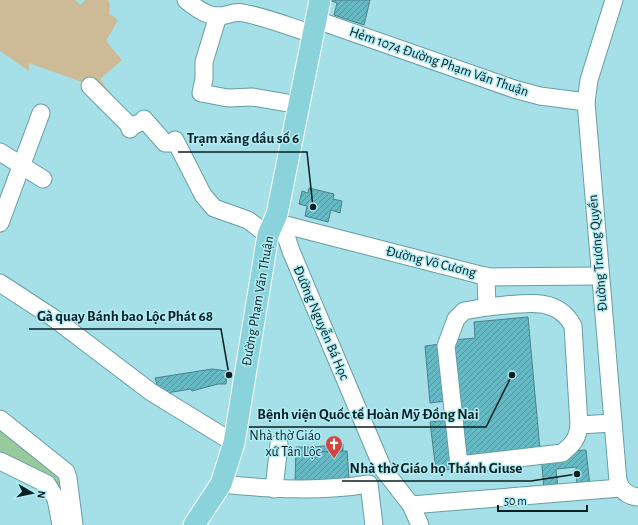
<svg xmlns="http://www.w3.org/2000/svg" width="638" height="525" viewBox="0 0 638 525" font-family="'Alegreya Sans',sans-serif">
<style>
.grass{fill:#ccbb96}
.water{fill:#98c99b}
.building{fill:url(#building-hatch);stroke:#4a8289}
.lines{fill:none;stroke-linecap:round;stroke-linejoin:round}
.minor-casing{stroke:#669ea5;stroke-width:19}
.major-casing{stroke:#fff;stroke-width:23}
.minor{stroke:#fff;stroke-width:17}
.major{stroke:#8bd3db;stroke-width:21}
.labels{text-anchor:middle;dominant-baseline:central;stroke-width:3;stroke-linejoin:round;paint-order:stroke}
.street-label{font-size:14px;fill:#082023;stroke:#b2ecf4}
.poi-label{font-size:14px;fill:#082023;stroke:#b2ecf4;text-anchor:end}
.leader{fill:none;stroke:#082023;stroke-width:1.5}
.callout-dot{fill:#082023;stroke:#b2ecf4;stroke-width:1.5}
.callout-label{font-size:15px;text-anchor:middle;font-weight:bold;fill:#082023;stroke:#b2ecf4;stroke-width:3;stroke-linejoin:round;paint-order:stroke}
</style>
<defs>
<pattern id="building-hatch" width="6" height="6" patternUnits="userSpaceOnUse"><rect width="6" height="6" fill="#67b9c4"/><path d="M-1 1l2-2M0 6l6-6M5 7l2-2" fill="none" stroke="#53969f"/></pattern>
</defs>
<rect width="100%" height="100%" fill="#a5dfe7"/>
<path class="grass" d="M0 0H75L81 5 85 0H108L110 5 109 13 118 20 106 41 122 60 100 79 120 107 90 85 29 63V71L0 51Z"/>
<path class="water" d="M0 425 60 472 62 507 0 456Z"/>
<g class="building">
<path d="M329 0H370L364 25 334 15 337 3Z"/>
<path d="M309 188 334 194 333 199 342 201 340 213 331 210 328 222 305 216 307 206 299 204 302 191 308 193Z"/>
<path d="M528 317 540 450 464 457 453 340 475 338 474 322Z"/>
<path d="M441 344 446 401 430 403 425 346Z"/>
<path d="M212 369 227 371 226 384H218L192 391 191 389 160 394 155 378Z"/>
<path d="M448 420 454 469 436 471 430 422Z"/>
<path d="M343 444V451L315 452 314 447Z"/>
<path d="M296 447H314L315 452 347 451 349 479 295 484Z"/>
<path d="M586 450 590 486 577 487 576 467 556 469 558 489 544 490 541 453Z"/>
</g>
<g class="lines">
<g class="minor-casing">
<g id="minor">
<path d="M186 0C195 7 207 17 219 16 227 16 233 11 243 13 266 17 290 27 313 34"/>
<path d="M614 0 589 80 586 102 618 481C621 490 627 496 638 497"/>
<path d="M218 16 204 62V79L201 93 228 98 253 97 299 105"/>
<path d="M317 20 514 89 540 96 586 102"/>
<path d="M90 86 129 125 130 129 132 126 144 121V119L165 143H174L175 140 203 195 214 208 248 220 268 235 282 224 488 277 600 276"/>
<path d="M0 152 43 179"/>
<path d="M0 223 41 113"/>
<path d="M282 224 291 251 383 469 411 505 420 525"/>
<path d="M486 276 487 307 464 311 456 319 446 346 459 465 562 453C572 445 578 439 579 425L613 423"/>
<path d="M0 283 55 319 151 392 234 443"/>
<path d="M487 307C518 305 556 293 573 326L579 425"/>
<path d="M0 419 66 472 68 478 74 525"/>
<path d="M0 461 47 484 56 499 61 525"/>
<path d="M221 484C270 489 319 492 369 484L374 525"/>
<path d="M274 489 279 444"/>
<path d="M411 505 620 488"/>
</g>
</g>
<g class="major-casing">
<path id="major" d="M194 525 221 484 234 443 268 235 277 214 320 0"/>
</g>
<use href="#minor" class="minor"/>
<use href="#major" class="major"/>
</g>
<defs>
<g id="church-pin" transform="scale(0.9)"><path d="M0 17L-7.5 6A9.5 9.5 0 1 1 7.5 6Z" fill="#d3453f" stroke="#b2ecf4"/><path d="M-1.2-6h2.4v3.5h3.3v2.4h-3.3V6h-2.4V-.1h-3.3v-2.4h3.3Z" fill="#fff"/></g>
</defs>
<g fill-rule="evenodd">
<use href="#church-pin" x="334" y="444"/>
</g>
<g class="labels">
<g class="street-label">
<text transform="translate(439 62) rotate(19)">Hẻm 1074 Đường Phạm Văn Thuận</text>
<text transform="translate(598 253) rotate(-95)">Đường Trương Quyền</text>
<text transform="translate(431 262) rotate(14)">Đường Võ Cương</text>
<text transform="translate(258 301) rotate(-80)">Đường Phạm Văn Thuận</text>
<text transform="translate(321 323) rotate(67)">Đường Nguyễn Bá Học</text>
</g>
<g class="poi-label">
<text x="321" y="436">Nhà thờ Giáo<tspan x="321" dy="16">xứ Tân Lộc</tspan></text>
</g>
</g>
<path class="leader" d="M313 207L307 152H178M229 375L221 329H29M512 375L486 427H249M577 474L531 481H342"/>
<g class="callout-dot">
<circle cx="313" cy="207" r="4"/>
<circle cx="229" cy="375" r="4"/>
<circle cx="512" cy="375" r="4"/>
<circle cx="577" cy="474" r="4"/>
</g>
<g class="callout-label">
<text x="243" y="143">Trạm xăng dầu số 6</text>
<text x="125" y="321">Gà quay Bánh bao Lộc Phát 68</text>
<text x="368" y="419">Bệnh viện Quốc tế Hoàn Mỹ Đồng Nai</text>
<text x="436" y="473">Nhà thờ Giáo họ Thánh Giuse</text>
</g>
<g transform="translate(32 493) rotate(99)" stroke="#b2ecf4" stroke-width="3" paint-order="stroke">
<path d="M0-3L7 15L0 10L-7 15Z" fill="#082023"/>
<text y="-6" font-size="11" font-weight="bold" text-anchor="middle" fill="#082023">N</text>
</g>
<path d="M498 505v6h89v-6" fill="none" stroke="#082023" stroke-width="2"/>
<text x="504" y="505" font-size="12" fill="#082023" stroke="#b2ecf4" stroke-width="3" paint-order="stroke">50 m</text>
</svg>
